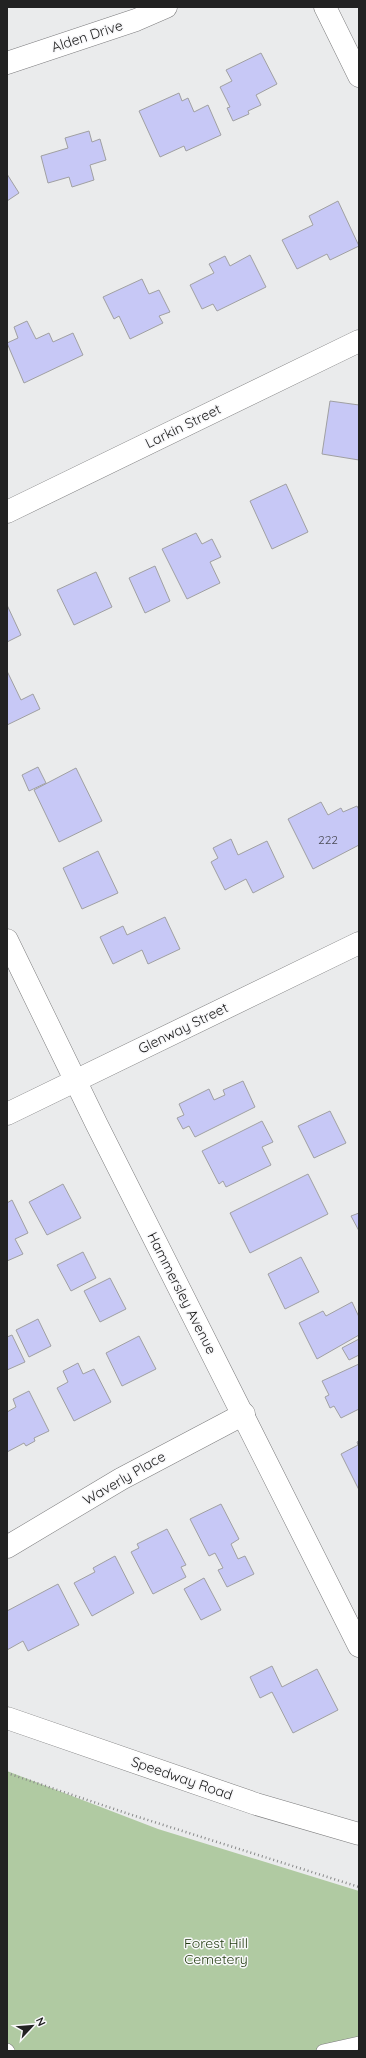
<svg xmlns="http://www.w3.org/2000/svg" width="366" height="2058" viewBox="0 0 366 2058" font-family="Quicksand,sans-serif">
<style>
.green{fill:#b0caa2}
.building{fill:#c7c8f6;stroke:#a0a0a2}
.lines{fill:none;stroke-linecap:round;stroke-linejoin:round}
.lane-casing{stroke:#7d7d7e;stroke-width:14}
.street-casing{stroke:#7d7d7e;stroke-width:23}
.secondary-casing{stroke:#7d7d7e;stroke-width:23}
.path{stroke:#888989;stroke-width:2.5;stroke-dasharray:1 3;stroke-linecap:butt}
.lane{stroke:#fff;stroke-width:13}
.street{stroke:#fff;stroke-width:22}
.secondary{stroke:#fff;stroke-width:22}
.labels{text-anchor:middle;dominant-baseline:central;stroke-width:3;stroke-linejoin:round;paint-order:stroke}
.number-label{font-size:12px;fill:#4b4c57}
.street-label{font-size:14px;fill:#222;stroke:#f8f8fa}
.park-label{font-size:14px;fill:#1e370b;stroke:#f8f8fa}
</style>
<rect width="100%" height="100%" fill="#eaebec"/>
<path class="green" d="M7 1771 158 1829 359 1891V2051H7Z"/>
<g class="building">
<path d="M261 53 277 84 256 95 261 105 248 111 249 114 233 121 227 108 230 107 220 87 232 81 226 70Z"/>
<path d="M179 93 182 101 188 98 194 112 208 105 221 135 186 151 184 146 160 157 139 111Z"/>
<path d="M89 131 92 142 100 139 106 160 90 165 94 180 72 187 69 177 48 183 41 156 68 148 65 138Z"/>
<path d="M7 174 19 193 7 201Z"/>
<path d="M338 201 359 246 330 260 327 254 297 269 282 240 313 225 309 216Z"/>
<path d="M250 255 266 287 217 311 213 304 202 309 190 285 214 273 209 264 225 256 230 266Z"/>
<path d="M142 279 149 294 159 290 170 312 159 316 163 323 130 339 119 316 114 319 103 297Z"/>
<path d="M27 321 36 339 49 333 53 342 73 333 83 355 24 383 7 343 18 338 14 327Z"/>
<path d="M330 401 359 405V460L322 454Z"/>
<path d="M286 484 308 532 272 549 250 501Z"/>
<path d="M196 533 202 544 212 539 221 557 210 562 220 583 187 599 162 549Z"/>
<path d="M155 566 170 601 145 613 129 578Z"/>
<path d="M96 572 112 607 74 625 57 590Z"/>
<path d="M7 605 21 635 7 642Z"/>
<path d="M7 671 21 700 33 694 40 709 7 725Z"/>
<path d="M38 767 46 783 29 791 22 775Z"/>
<path d="M76 768 102 821 59 842 34 790Z"/>
<path d="M321 802 328 815 341 808 343 812 357 806 359 810V845L313 869 288 819Z"/>
<path d="M231 839 238 855 267 841 284 877 253 893 246 879 225 890 211 862 218 858 213 848Z"/>
<path d="M98 851 118 893 82 909 63 868Z"/>
<path d="M165 917 180 949 148 964 142 950 113 964 100 937 123 926 127 935Z"/>
<path d="M243 1081 255 1107 195 1137 189 1126 183 1129 177 1118 184 1115 179 1104 209 1089 214 1100 225 1095 223 1090Z"/>
<path d="M330 1111 346 1143 314 1158 298 1126Z"/>
<path d="M262 1121 273 1142 262 1147 271 1165 226 1187 223 1181 219 1184 202 1151Z"/>
<path d="M308 1174 328 1214 250 1253 230 1213Z"/>
<path d="M63 1184 81 1218 47 1235 29 1202Z"/>
<path d="M12 1200 28 1233 15 1239 23 1254 7 1261V1203Z"/>
<path d="M359 1213V1231L351 1216Z"/>
<path d="M83 1252 96 1278 71 1291 57 1265Z"/>
<path d="M301 1257 319 1292 285 1309 268 1274Z"/>
<path d="M110 1278 126 1309 100 1322 84 1291Z"/>
<path d="M352 1302 359 1317V1335L317 1359 299 1323 323 1311 326 1316Z"/>
<path d="M38 1319 51 1346 29 1357 16 1330Z"/>
<path d="M12 1335 25 1362 7 1370V1337Z"/>
<path d="M139 1336 156 1369 122 1386 106 1353Z"/>
<path d="M359 1339V1355L349 1360 342 1348Z"/>
<path d="M78 1363 83 1374 94 1369 111 1402 74 1421 57 1388 68 1382 63 1371Z"/>
<path d="M359 1364V1409L341 1418 334 1406 330 1408 325 1397 329 1395 322 1381Z"/>
<path d="M29 1391 49 1431 34 1438 35 1441 26 1446 24 1443 7 1452V1412L16 1407 13 1399Z"/>
<path d="M359 1441V1490L341 1454 358 1445 357 1442Z"/>
<path d="M221 1504 239 1539 231 1544 238 1559 245 1556 254 1574 227 1587 218 1570 223 1568 215 1553 209 1556 190 1519Z"/>
<path d="M167 1529 186 1565 181 1567 186 1577 153 1594 131 1552 139 1548 137 1544Z"/>
<path d="M115 1556 134 1593 92 1616 74 1583 95 1572 93 1568Z"/>
<path d="M204 1578 221 1610 201 1620 184 1589Z"/>
<path d="M58 1584 79 1625 28 1651 23 1641 7 1650V1611Z"/>
<path d="M272 1666 282 1687 317 1669 338 1710 293 1733 272 1692 260 1698 250 1677Z"/>
</g>
<g class="lines">
<g class="lane-casing">
<g id="lane">
<path d="M7 2050 8 2051"/>
<path d="M323 2051 359 2043"/>
</g>
</g>
<g class="street-casing">
<g id="street">
<path d="M325 7 359 76"/>
<path d="M7 63 136 20 166 7"/>
<path d="M7 512 359 341"/>
<path d="M7 940 97 1125 359 1646"/>
<path d="M7 1114 359 943"/>
<path d="M7 1547 121 1479 244 1414"/>
</g>
</g>
<g class="secondary-casing">
<path id="secondary" d="M7 1718 256 1804 359 1834"/>
</g>
<path class="path" d="M7 1773 132 1815 359 1887"/>
<use href="#lane" class="lane"/>
<use href="#street" class="street"/>
<use href="#secondary" class="secondary"/>
</g>
<g class="labels">
<g class="number-label">
<text x="328" y="839">222</text>
</g>
<g class="street-label">
<text transform="translate(87 36) rotate(-18)">Alden Drive</text>
<text transform="translate(183 426) rotate(-26)">Larkin Street</text>
<text transform="translate(183 1028) rotate(-26)">Glenway Street</text>
<text transform="translate(182 1293) rotate(63)">Hammersley Avenue</text>
<text transform="translate(124 1478) rotate(-30)">Waverly Place</text>
<text transform="translate(182 1778) rotate(19)">Speedway Road</text>
</g>
<g class="park-label">
<text x="216" y="1943">Forest Hill<tspan x="216" dy="16">Cemetery</tspan></text>
</g>
</g>
<rect width="366" height="2058" fill="none" stroke="#222222" stroke-width="16"/>
<g transform="translate(32 2026) rotate(64)" stroke="#f8f8fa" stroke-width="3" paint-order="stroke">
<path d="M0-3L7 15L0 10L-7 15Z" fill="#222222"/>
<text y="-6" font-size="11" font-weight="bold" text-anchor="middle" fill="#222222">N</text>
</g>
</svg>
